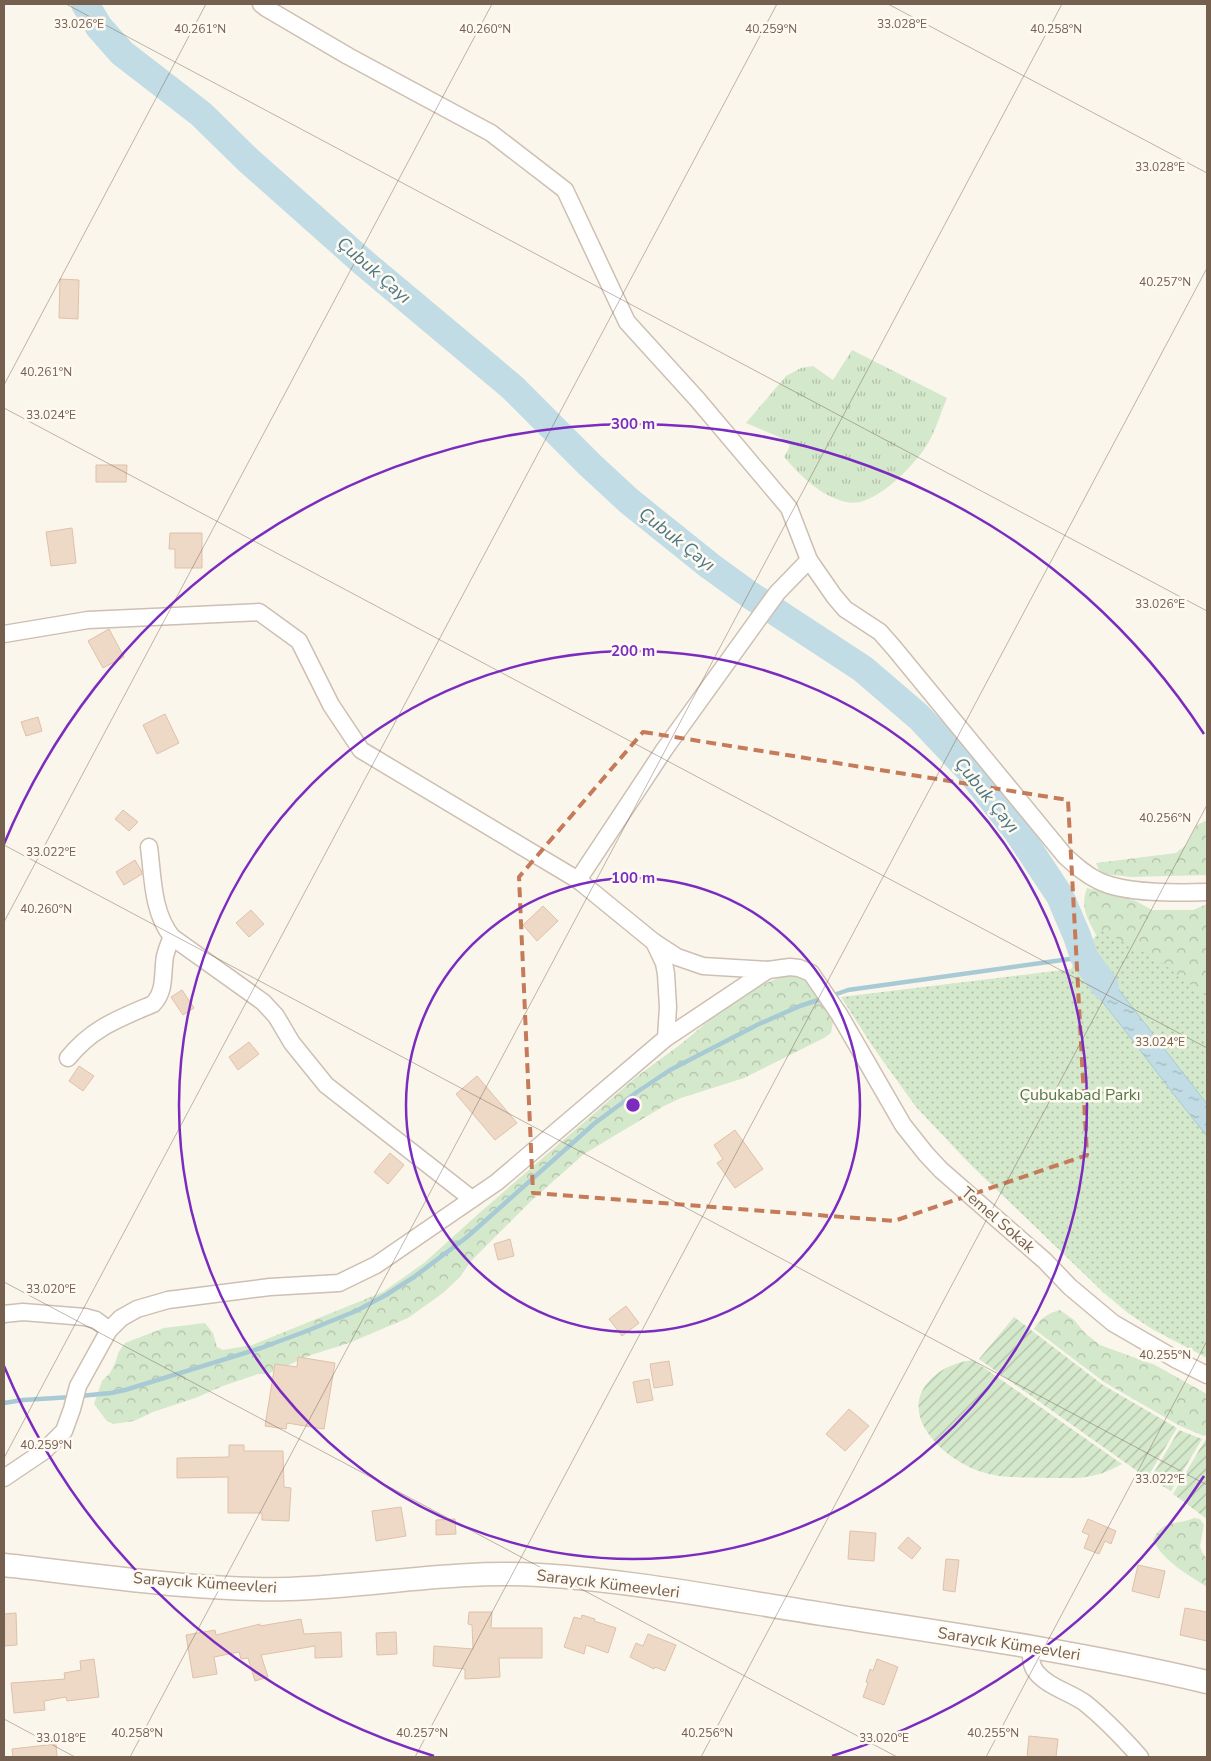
<svg xmlns="http://www.w3.org/2000/svg" width="1211" height="1761" viewBox="0 0 1211 1761" font-family="'Nunito Sans',sans-serif">
<style>
.grass{fill:url(#grass-tufts)}
.forest{fill:url(#forest-crowns)}
.park{fill:url(#park-dots)}
.garden{fill:url(#garden-furrows)}
.water{fill:url(#water-ripples);stroke:#a8cad4}
.lines{fill:none;stroke-linecap:round;stroke-linejoin:round}
.stream{stroke:#a8cad4;stroke-width:4.5}
.river{stroke:#c1dce4;stroke-width:28}
.building{fill:#eed9c6;stroke:#dfc1a8}
.minor-casing{stroke:#cdbfb2;stroke-width:19}
.secondary-casing{stroke:#cfc0b0;stroke-width:25}
.minor{stroke:#fff;stroke-width:16}
.secondary{stroke:#fff;stroke-width:22}
.marked{fill:none;stroke:#c57b5a;stroke-width:4;stroke-dasharray:10 6;stroke-linejoin:round}
.ticks{fill:none;stroke:#756050;stroke-width:1;stroke-opacity:0.45}
.ring{fill:none;stroke:#7b2cbf;stroke-width:2.5}
.labels{text-anchor:middle;dominant-baseline:central;stroke-width:5;stroke-linejoin:round;paint-order:stroke}
.park-label{font-size:16px;fill:#547849;stroke:#fefaf2}
.street-label{font-size:16px;fill:#756050;stroke:#fefaf2}
.water-label{font-size:18px;font-style:italic;fill:#4c7785;stroke:#fefaf2}
.ticks-label{font-size:12px;text-anchor:middle;fill:#756050;stroke:#fefaf2;stroke-width:5;stroke-linejoin:round;paint-order:stroke}
.centre{fill:#7b2cbf;stroke:#fefaf2;stroke-width:2.5}
.ring-label{font-size:15px;text-anchor:middle;font-weight:bold;fill:#7b2cbf;stroke:#fefaf2;stroke-width:5;stroke-linejoin:round;paint-order:stroke}
</style>
<defs>
<pattern id="grass-tufts" width="24" height="20" patternUnits="userSpaceOnUse" patternTransform="scale(1.25)"><rect width="24" height="20" fill="#d4e8cb"/><path d="M3 7l-1-3M5 7V3M7 7l1-3M15 17l-1-3M17 17v-4M19 17l1-3" fill="none" stroke="#b1bfa7"/></pattern>
<pattern id="forest-crowns" width="20" height="18" patternUnits="userSpaceOnUse" patternTransform="scale(1.25)"><rect width="20" height="18" fill="#d4e8cb"/><path d="M2 6a3 3 0 1 1 6 0M12 15a3 3 0 1 1 6 0" fill="none" stroke="#b1bfa7"/></pattern>
<pattern id="park-dots" width="8" height="8" patternUnits="userSpaceOnUse" patternTransform="scale(1.25)"><rect width="8" height="8" fill="#d4e8cb"/><path d="M2 2h.1M6 6h.1" fill="none" stroke="#b1bfa7" stroke-width="1.8" stroke-linecap="round"/></pattern>
<pattern id="garden-furrows" width="10" height="10" patternUnits="userSpaceOnUse" patternTransform="scale(1.25)"><rect width="10" height="10" fill="#d4e8cb"/><path d="M-1 1l2-2M0 10L10 0M9 11l2-2" fill="none" stroke="#b1bfa7"/></pattern>
<pattern id="water-ripples" width="26" height="14" patternUnits="userSpaceOnUse" patternTransform="scale(1.25)"><rect width="26" height="14" fill="#c1dce4"/><path d="M2 4q2-2 4 0t4 0M15 11q2-2 4 0t4 0" fill="none" stroke="#a1b6bb"/></pattern>
</defs>
<rect width="100%" height="100%" fill="#fbf6ec"/>
<path class="grass" d="M852 350 947 398C940 414 935 434 925 448 911 468 873 509 846 502 820 496 801 476 784 457L790 446 781 438 746 423 786 376 801 368 813 366 833 380Z"/>
<g class="forest">
<path d="M1207 820V875L1131 877 1104 874 1099 870 1096 863 1176 853 1186 845 1197 825Z"/>
<path d="M1087 888 1136 901 1152 910H1193L1207 904V1025L1109 939 1096 935C1087 918 1080 907 1087 888Z"/>
<path d="M784 975 802 977 810 987 833 1022 831 1033 824 1038 744 1078 681 1098 664 1106 584 1154 531 1201 471 1261 460 1277 443 1293 408 1318 349 1343 311 1355 268 1374H258L220 1387 198 1397 153 1412 134 1421 113 1424 106 1420 94 1404 102 1381 110 1373 116 1361 118 1353 125 1343 164 1328 205 1323 213 1333 217 1347 223 1350 252 1345 383 1292 424 1263 477 1215 635 1078 681 1044 717 1014 756 988Z"/>
<path d="M1060 1310 1074 1320 1085 1333 1100 1345 1155 1365 1207 1394V1434L1204 1436 1180 1426 1104 1382 1034 1329C1040 1318 1049 1313 1060 1310Z"/>
<path d="M1194 1518 1200 1519 1204 1525 1200 1546 1202 1552 1207 1559V1587C1187 1574 1164 1562 1153 1540 1164 1518 1176 1526 1194 1518Z"/>
</g>
<path class="park" d="M1100 930 1157 959 1207 997V1358L1152 1329 1128 1313 1104 1293 970 1164 916 1107 873 1047 841 997 1071 969Z"/>
<g class="garden">
<path d="M1014 1317 1103 1385 1177 1428 1147 1478 979 1359Z"/>
<path d="M973 1360 1122 1464C1094 1480 1078 1478 1048 1478 1024 1477 999 1479 976 1470 942 1457 895 1413 932 1378 944 1367 957 1362 973 1360Z"/>
<path d="M1179 1430 1202 1439 1171 1491 1150 1479Z"/>
<path d="M1207 1437V1519L1173 1494Z"/>
</g>
<path class="water" d="M1089 951 1207 1104V1136C1161 1080 1120 1021 1073 966Z"/>
<g class="lines">
<g class="stream">
<path d="M831 996 848 990 1084 957"/>
<path d="M80 1396 111 1393 125 1390 261 1348 304 1332 356 1311 386 1295 414 1277 467 1237 595 1123 637 1092 670 1070 759 1024 800 1006 824 998"/>
<path d="M4 1403 23 1400 72 1397"/>
</g>
<path class="river" d="M85 4 99 27 122 53 201 114 248 160 364 263 512 387 589 464 629 501 710 566 750 595 863 669 919 717 970 771 1017 831 1060 896 1077 936 1084 957 1105 986"/>
</g>
<g class="building">
<path d="M60 279 79 280 78 319 59 318Z"/>
<path d="M96 465H127L126 482H96Z"/>
<path d="M72 528 76 563 51 566 46 532Z"/>
<path d="M170 533H202V568H175V549H169Z"/>
<path d="M109 629 124 657 103 668 88 641Z"/>
<path d="M165 714 179 743 157 754 143 725Z"/>
<path d="M38 717 42 731 26 736 21 722Z"/>
<path d="M123 810 138 822 129 831 115 819Z"/>
<path d="M135 860 141 870 142 874 124 885 116 872Z"/>
<path d="M543 906 558 921 537 941 523 925Z"/>
<path d="M251 910 264 924 249 937 236 923Z"/>
<path d="M182 990 194 1008 183 1015 171 997Z"/>
<path d="M249 1042 259 1054 238 1070 229 1057Z"/>
<path d="M79 1066 94 1076 83 1091 69 1081Z"/>
<path d="M477 1076 517 1123 495 1140 456 1094Z"/>
<path d="M735 1130 763 1169 735 1188 717 1163 723 1159 714 1145Z"/>
<path d="M390 1153 404 1165 388 1184 374 1172Z"/>
<path d="M510 1239 514 1256 498 1260 494 1244Z"/>
<path d="M626 1306 639 1323 622 1336 609 1319Z"/>
<path d="M298 1357 335 1363 324 1429 287 1423 286 1429 265 1426 275 1364 297 1367Z"/>
<path d="M669 1361 673 1385 654 1388 650 1364Z"/>
<path d="M649 1379 653 1400 637 1403 633 1382Z"/>
<path d="M849 1409 869 1426 845 1451 826 1434Z"/>
<path d="M229 1445H244V1451H283L284 1487 291 1488 289 1521 262 1520V1513H228V1477L177 1478V1458L229 1457Z"/>
<path d="M401 1507 406 1536 376 1541 372 1511Z"/>
<path d="M455 1519 456 1534 436 1535V1520Z"/>
<path d="M1088 1519 1116 1531 1111 1544 1105 1541 1099 1554 1084 1548 1089 1535 1082 1532Z"/>
<path d="M850 1531 876 1533 874 1561 848 1559Z"/>
<path d="M908 1537 921 1548 912 1559 898 1548Z"/>
<path d="M946 1559 959 1560 955 1592 943 1590Z"/>
<path d="M1138 1565 1165 1571 1159 1598 1132 1591Z"/>
<path d="M1185 1608 1207 1612V1641L1180 1635Z"/>
<path d="M469 1612H492L491 1628H542V1658H499L500 1677 465 1679V1669L433 1666 434 1646 473 1649 472 1625 468 1624Z"/>
<path d="M16 1613 17 1645 4 1646V1614Z"/>
<path d="M582 1615 595 1619 594 1621 616 1628 608 1653 586 1645 584 1654 564 1647 574 1617 581 1619Z"/>
<path d="M301 1619 304 1634 341 1632 342 1657 315 1658V1646L261 1655 268 1677 255 1681 248 1658 241 1659 239 1652 214 1657 217 1674 193 1678 186 1635 215 1630 216 1635 260 1624V1626Z"/>
<path d="M396 1632 397 1654 377 1655 376 1633Z"/>
<path d="M648 1634 676 1645 665 1671 655 1667 654 1669 630 1657 636 1643 643 1646Z"/>
<path d="M94 1659 99 1697 67 1701 66 1697 44 1701 45 1710 14 1713 11 1683 65 1679 64 1673 81 1670 80 1661Z"/>
<path d="M877 1659 898 1667 884 1705 863 1697 868 1683 866 1682 870 1669 873 1671Z"/>
<path d="M1029 1736 1058 1739 1056 1757H1027Z"/>
<path d="M56 1744 57 1757H13L12 1749Z"/>
</g>
<g class="lines">
<g class="minor-casing">
<g id="minor">
<path d="M261 4 266 8 348 56 491 133 565 190 627 322 697 399 789 508 809 560 834 596 845 609 880 632 894 648 1065 856C1076 866 1086 875 1099 881 1126 894 1177 893 1207 892"/>
<path d="M4 634 88 620 259 612 299 641 331 705 361 750 578 880 654 942 664 963 666 974 668 1007 666 1038 497 1182 376 1265 339 1283 270 1287 168 1300 137 1309 121 1318 109 1330 78 1386 72 1409 64 1431 44 1451 4 1478"/>
<path d="M149 847C153 877 152 912 172 937L263 1002 276 1016 292 1043 326 1085 472 1199"/>
<path d="M578 880 664 750 777 593 809 560"/>
<path d="M654 942 677 957 703 966 768 970 666 1038"/>
<path d="M768 970 790 967 799 968 811 973 839 1014 903 1125 926 1154 941 1170 1045 1261 1070 1287 1113 1323 1177 1360 1207 1375"/>
<path d="M68 1058C92 1028 118 1019 153 1004 166 991 162 973 165 956 167 949 169 943 172 937"/>
<path d="M4 1314 23 1312 85 1317 96 1320 109 1330"/>
<path d="M1031 1646C1031 1656 1030 1664 1036 1672 1048 1687 1070 1692 1085 1703 1105 1719 1123 1738 1140 1757"/>
</g>
</g>
<g class="secondary-casing">
<path id="secondary" d="M4 1565C97 1575 195 1591 289 1589 373 1586 455 1570 539 1575 638 1581 737 1601 835 1616 960 1635 1084 1653 1207 1682"/>
</g>
<use href="#minor" class="minor"/>
<use href="#secondary" class="secondary"/>
</g>
<path class="marked" d="M643 732 1068 800 1087 1155 894 1221 533 1193 519 877Z"/>
<path class="ticks" d="M66 4 1207 611M888 4 1207 173M4 385 206 4M4 408 1207 1048M4 845 1207 1485M4 922 492 4M4 1282 897 1757M4 1458 777 4M4 1719 75 1757M130 1757 1062 4M415 1757 1207 268M701 1757 1207 805M986 1757 1207 1341"/>
<g class="ring">
<circle cx="633" cy="1105" r="227"/>
<circle cx="633" cy="1105" r="454"/>
<path d="M1204 1476A681 681 0 0 1 832 1756M434 1756A681 681 0 0 1 4 1366M4 844A681 681 0 0 1 1204 734"/>
</g>
<g class="labels">
<g class="park-label">
<text x="1080" y="1095">Çubukabad Parkı</text>
</g>
<g class="street-label">
<text transform="translate(998 1220) rotate(41)">Temel Sokak</text>
<text transform="translate(205 1583) rotate(4)">Saraycık Kümeevleri</text>
<text transform="translate(608 1584) rotate(7)">Saraycık Kümeevleri</text>
<text transform="translate(1009 1644) rotate(9)">Saraycık Kümeevleri</text>
</g>
<g class="water-label">
<text transform="translate(374 270) rotate(41)">Çubuk Çayı</text>
<text transform="translate(677 539) rotate(38)">Çubuk Çayı</text>
<text transform="translate(987 795) rotate(51)">Çubuk Çayı</text>
</g>
</g>
<g class="ticks-label">
<text x="79" y="28">33.026°E</text>
<text x="902" y="28">33.028°E</text>
<text x="200" y="33">40.261°N</text>
<text x="485" y="33">40.260°N</text>
<text x="771" y="33">40.259°N</text>
<text x="1056" y="33">40.258°N</text>
<text x="1160" y="171">33.028°E</text>
<text x="1165" y="286">40.257°N</text>
<text x="46" y="376">40.261°N</text>
<text x="51" y="419">33.024°E</text>
<text x="1160" y="608">33.026°E</text>
<text x="1165" y="822">40.256°N</text>
<text x="51" y="856">33.022°E</text>
<text x="46" y="913">40.260°N</text>
<text x="1160" y="1046">33.024°E</text>
<text x="51" y="1293">33.020°E</text>
<text x="1165" y="1359">40.255°N</text>
<text x="46" y="1449">40.259°N</text>
<text x="1160" y="1483">33.022°E</text>
<text x="137" y="1737">40.258°N</text>
<text x="422" y="1737">40.257°N</text>
<text x="707" y="1737">40.256°N</text>
<text x="993" y="1737">40.255°N</text>
<text x="61" y="1742">33.018°E</text>
<text x="884" y="1742">33.020°E</text>
</g>
<circle cx="633" cy="1105" r="8" class="centre"/>
<g class="ring-label">
<text x="633" y="429">300 m</text>
<text x="633" y="656">200 m</text>
<text x="633" y="883">100 m</text>
</g>
<rect width="1211" height="1761" fill="none" stroke="#756050" stroke-width="10"/>
</svg>
